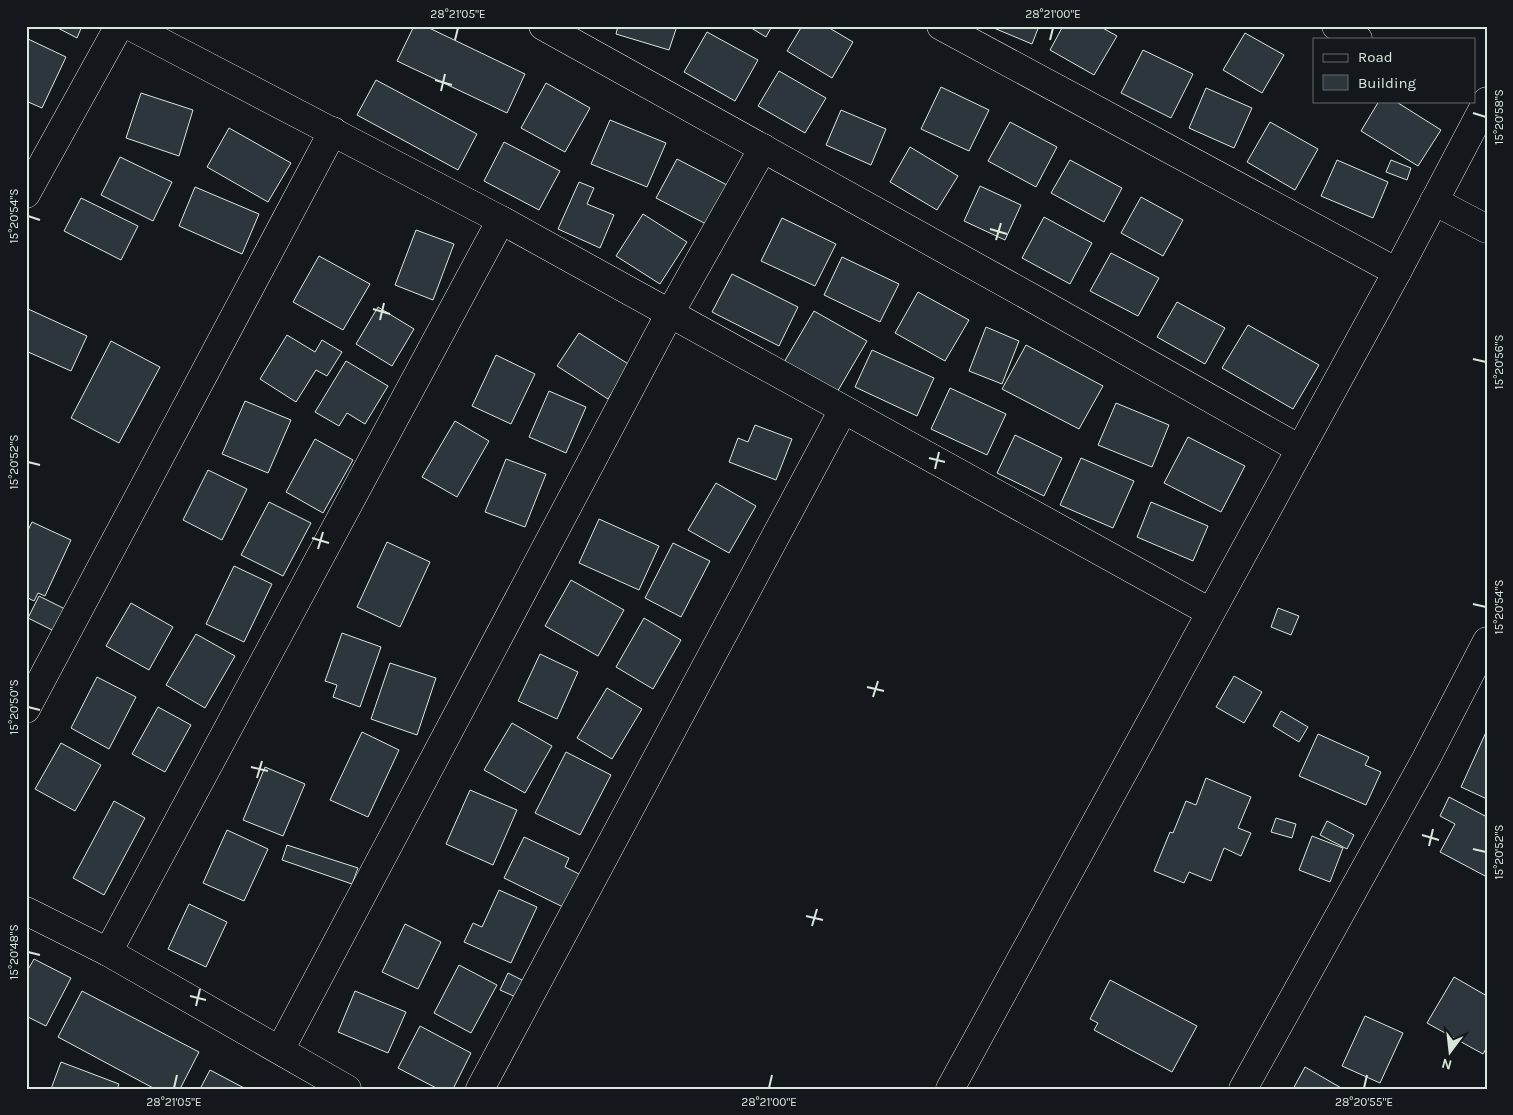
<svg xmlns="http://www.w3.org/2000/svg" width="1513" height="1115" viewBox="0 0 1513 1115" font-family="Karla,sans-serif">
<style>
.building{fill:#2c363c;stroke:#d8e6dc}
.lines{fill:none;stroke-linecap:round;stroke-linejoin:round}
.minor-casing{stroke:#d8e6dc;stroke-width:29}
.minor{stroke:#14181c;stroke-width:28}
.ticks{fill:none;stroke:#d8e6dc;stroke-width:2}
.neatline{fill:none;stroke:#d8e6dc;stroke-width:2}
.ticks-label{font-size:12px;text-anchor:middle;fill:#d8e6dc}
</style>
<rect width="100%" height="100%" fill="#14181c"/>
<g class="building">
<path d="M54 26H82L77 38Z"/>
<path d="M414 26H425L525 74 507 113 397 61Z"/>
<path d="M618 26H677L669 50 616 34Z"/>
<path d="M748 26H772L766 37Z"/>
<path d="M802 26H826L853 42 832 78 787 51Z"/>
<path d="M989 26H1039L1032 44Z"/>
<path d="M1063 26H1099L1117 36 1094 75 1050 50Z"/>
<path d="M707 32 758 60 735 101 684 72Z"/>
<path d="M1245 33 1284 55 1262 93 1223 70Z"/>
<path d="M26 38 66 57 42 108 26 101Z"/>
<path d="M1143 50 1193 74 1171 118 1121 93Z"/>
<path d="M779 71 826 98 805 133 758 106Z"/>
<path d="M376 80 477 134 458 170 357 115Z"/>
<path d="M546 83 590 108 565 152 521 128Z"/>
<path d="M941 87 989 110 969 151 921 129Z"/>
<path d="M1206 88 1252 108 1234 148 1189 128Z"/>
<path d="M141 93 193 110 179 156 126 138Z"/>
<path d="M1379 101H1395L1441 130 1418 166 1361 131Z"/>
<path d="M841 110 886 129 871 165 826 145Z"/>
<path d="M610 120 666 143 647 187 591 164Z"/>
<path d="M1010 122 1057 147 1036 187 988 161Z"/>
<path d="M1270 122 1318 149 1295 190 1247 162Z"/>
<path d="M229 128 291 163 268 202 207 167Z"/>
<path d="M504 142 560 171 539 210 484 181Z"/>
<path d="M910 147 958 176 937 210 890 182Z"/>
<path d="M120 157 172 182 153 221 101 195Z"/>
<path d="M677 159 727 185 706 224 656 198Z"/>
<path d="M1070 160 1122 188 1104 222 1051 193Z"/>
<path d="M1337 160 1388 182 1373 218 1321 196Z"/>
<path d="M1391 160 1411 168 1407 180 1386 172Z"/>
<path d="M579 182 594 188 587 204 614 215 600 248 558 229Z"/>
<path d="M980 186 1021 205 1005 240 964 221Z"/>
<path d="M195 187 259 214 242 254 179 226Z"/>
<path d="M1141 197 1183 220 1163 256 1121 233Z"/>
<path d="M81 198 138 226 121 260 64 231Z"/>
<path d="M643 214 687 242 660 284 616 256Z"/>
<path d="M1044 217 1092 243 1070 284 1022 258Z"/>
<path d="M782 218 836 244 815 286 761 261Z"/>
<path d="M416 230 454 244 433 300 395 285Z"/>
<path d="M1111 253 1159 278 1138 316 1090 291Z"/>
<path d="M319 256 370 284 343 330 293 302Z"/>
<path d="M842 257 899 284 880 322 824 295Z"/>
<path d="M732 274 798 307 779 346 712 312Z"/>
<path d="M918 292 969 320 945 361 895 333Z"/>
<path d="M1177 302 1225 328 1205 364 1157 337Z"/>
<path d="M378 307 414 329 392 366 356 344Z"/>
<path d="M26 308 87 336 71 371 26 351Z"/>
<path d="M814 311 867 341 836 394 783 364Z"/>
<path d="M1248 325 1319 365 1293 409 1222 368Z"/>
<path d="M986 327 1019 341 1002 384 969 371Z"/>
<path d="M579 333 630 365 608 399 557 366Z"/>
<path d="M287 335 315 352 322 340 342 352 327 376 316 370 296 402 260 379Z"/>
<path d="M111 341 160 367 119 443 71 418Z"/>
<path d="M1026 345 1103 386 1079 429 1002 389Z"/>
<path d="M872 350 934 378 917 416 855 387Z"/>
<path d="M496 355 535 374 511 424 472 406Z"/>
<path d="M346 361 388 386 365 424 347 413 339 426 315 412Z"/>
<path d="M950 388 1006 414 987 455 931 429Z"/>
<path d="M549 391 586 407 566 453 529 437Z"/>
<path d="M245 401 291 420 268 473 222 454Z"/>
<path d="M1116 403 1169 425 1152 467 1098 445Z"/>
<path d="M455 421 489 441 457 497 422 477Z"/>
<path d="M755 425 792 439 776 480 729 462 738 438 748 442Z"/>
<path d="M1015 435 1062 458 1044 496 997 473Z"/>
<path d="M1188 437 1245 466 1221 512 1164 483Z"/>
<path d="M315 439 353 460 323 513 286 492Z"/>
<path d="M1081 458 1134 481 1113 528 1060 505Z"/>
<path d="M506 459 546 474 525 527 485 512Z"/>
<path d="M208 470 247 489 222 540 183 520Z"/>
<path d="M716 483 756 506 729 553 688 530Z"/>
<path d="M269 502 311 523 283 576 241 555Z"/>
<path d="M1151 502 1208 526 1193 561 1137 537Z"/>
<path d="M599 519 659 546 639 590 579 563Z"/>
<path d="M32 522 71 540 45 596 38 593 34 601 26 597V534Z"/>
<path d="M387 542 430 562 400 627 357 607Z"/>
<path d="M673 543 710 561 681 617 645 598Z"/>
<path d="M234 566 272 584 244 642 206 624Z"/>
<path d="M571 580 624 610 598 656 545 626Z"/>
<path d="M39 596 65 609 54 631 28 618Z"/>
<path d="M131 603 173 627 149 670 106 646Z"/>
<path d="M1278 608 1299 616 1291 635 1271 627Z"/>
<path d="M644 618 681 640 653 689 616 667Z"/>
<path d="M342 633 381 647 360 707 333 697 337 685 325 681Z"/>
<path d="M196 634 235 656 205 708 166 685Z"/>
<path d="M540 654 578 672 557 719 518 701Z"/>
<path d="M390 663 436 678 417 735 371 719Z"/>
<path d="M1234 676 1262 692 1244 723 1216 707Z"/>
<path d="M97 677 136 697 109 749 71 728Z"/>
<path d="M607 688 642 709 612 759 577 738Z"/>
<path d="M158 707 191 725 165 772 132 754Z"/>
<path d="M1281 711 1308 727 1299 742 1273 726Z"/>
<path d="M512 723 552 746 525 793 484 770Z"/>
<path d="M1487 730V799L1461 787Z"/>
<path d="M362 732 399 750 368 817 330 800Z"/>
<path d="M1318 734 1369 757 1365 765 1381 772 1366 805 1299 776Z"/>
<path d="M61 743 101 765 75 811 35 789Z"/>
<path d="M566 752 611 775 580 835 535 813Z"/>
<path d="M265 767 305 784 283 836 243 820Z"/>
<path d="M1206 778 1251 797 1238 828 1251 833 1241 856 1224 848 1211 881 1189 872 1184 883 1154 871 1170 832 1173 833 1186 801 1196 805Z"/>
<path d="M470 790 517 810 493 865 446 844Z"/>
<path d="M1449 797 1487 817V877L1440 852 1455 824 1440 816Z"/>
<path d="M114 801 145 818 104 895 73 878Z"/>
<path d="M1276 818 1296 824 1292 838 1271 832Z"/>
<path d="M1327 821 1354 835 1347 849 1320 835Z"/>
<path d="M227 830 268 849 244 901 203 883Z"/>
<path d="M1312 836 1343 848 1330 882 1299 870Z"/>
<path d="M524 837 569 858 565 867 581 875 565 908 504 878Z"/>
<path d="M287 845 358 868 352 884 282 860Z"/>
<path d="M499 890 537 907 511 963 464 942 473 923 482 927Z"/>
<path d="M189 904 227 922 206 967 168 949Z"/>
<path d="M405 924 441 942 418 989 382 972Z"/>
<path d="M34 959 71 978 46 1026 26 1016V973Z"/>
<path d="M459 965 497 985 471 1033 434 1013Z"/>
<path d="M508 973 526 982 518 998 500 990Z"/>
<path d="M1454 977 1487 996V1047L1483 1054 1427 1023Z"/>
<path d="M1110 980 1197 1026 1172 1072 1094 1030 1098 1023 1090 1019Z"/>
<path d="M82 991 199 1052 180 1089H155L58 1037Z"/>
<path d="M355 991 406 1012 388 1053 338 1032Z"/>
<path d="M1365 1016 1403 1033 1380 1083 1342 1066Z"/>
<path d="M420 1026 471 1053 453 1089H438L398 1068Z"/>
<path d="M61 1062 119 1084 117 1089H51Z"/>
<path d="M1305 1067 1343 1089H1293Z"/>
<path d="M210 1070 246 1089H200Z"/>
</g>
<g class="lines">
<g class="minor-casing">
<g id="minor">
<path d="M130 26 501 220 1210 612"/>
<path d="M543 26 1041 303 1300 449"/>
<path d="M941 26 1397 272"/>
<path d="M1336 26 1358 39"/>
<path d="M26 194 119 26"/>
<path d="M1434 201 1487 229"/>
<path d="M26 709 333 131"/>
<path d="M26 911 108 952 347 1089"/>
<path d="M108 952 501 220"/>
<path d="M280 1050 670 313 763 148"/>
<path d="M480 1089 843 410"/>
<path d="M950 1089 1397 272 1487 101"/>
<path d="M1243 1089 1426 759 1487 641"/>
</g>
</g>
<use href="#minor" class="minor"/>
</g>
<path class="ticks" d="M455 40 458 28M1050 40 1053 28M435 80 452 85M441 91 445 74M1473 113 1486 117M28 216 40 220M990 229 1007 234M996 240 1001 223M373 309 390 314M380 320 384 303M1473 359 1486 362M929 458 945 462M28 462 40 465M935 469 939 452M312 538 329 543M318 549 323 532M1473 604 1486 607M867 687 884 691M873 697 878 681M28 707 40 710M251 767 268 771M257 778 262 761M1422 835 1439 840M1429 846 1433 829M1473 849 1486 852M806 916 823 920M812 926 817 909M28 952 40 955M190 996 206 1000M196 1006 200 989M174 1088 177 1075M769 1088 772 1075M1364 1088 1367 1075"/>
<rect width="1513" height="1115" fill="none" stroke="#14181c" stroke-width="55"/>
<rect x="1313" y="38" width="162" height="65" fill="#14181c" stroke="#626a69"/>
<rect x="1323" y="54" width="25" height="8" fill="#14181c" stroke="#626a69"/>
<text x="1358" y="62" font-size="15" fill="#d8e6dc">Road</text>
<rect x="1323" y="75" width="25" height="15" fill="#2c363c" stroke="#626a69"/>
<text x="1358" y="88" font-size="15" fill="#d8e6dc">Building</text>
<g transform="translate(1450 1052) rotate(195)" stroke="#14181c" stroke-width="4" paint-order="stroke">
<path d="M0-4L9 19L0 12L-9 19Z" fill="#d8e6dc"/>
<text y="-8" font-size="14" font-weight="bold" text-anchor="middle" fill="#d8e6dc">N</text>
</g>
<rect x="28" y="28" width="1458" height="1060" class="neatline"/>
<g class="ticks-label">
<text x="458" y="18">28°21'05"E</text>
<text x="1053" y="18">28°21'00"E</text>
<text transform="translate(1499 117) rotate(-90)" y="4">15°20'58"S</text>
<text transform="translate(14 216) rotate(-90)" y="4">15°20'54"S</text>
<text transform="translate(1499 362) rotate(-90)" y="4">15°20'56"S</text>
<text transform="translate(14 462) rotate(-90)" y="4">15°20'52"S</text>
<text transform="translate(1499 607) rotate(-90)" y="4">15°20'54"S</text>
<text transform="translate(14 707) rotate(-90)" y="4">15°20'50"S</text>
<text transform="translate(1499 852) rotate(-90)" y="4">15°20'52"S</text>
<text transform="translate(14 952) rotate(-90)" y="4">15°20'48"S</text>
<text x="174" y="1106">28°21'05"E</text>
<text x="769" y="1106">28°21'00"E</text>
<text x="1364" y="1106">28°20'55"E</text>
</g>
</svg>
